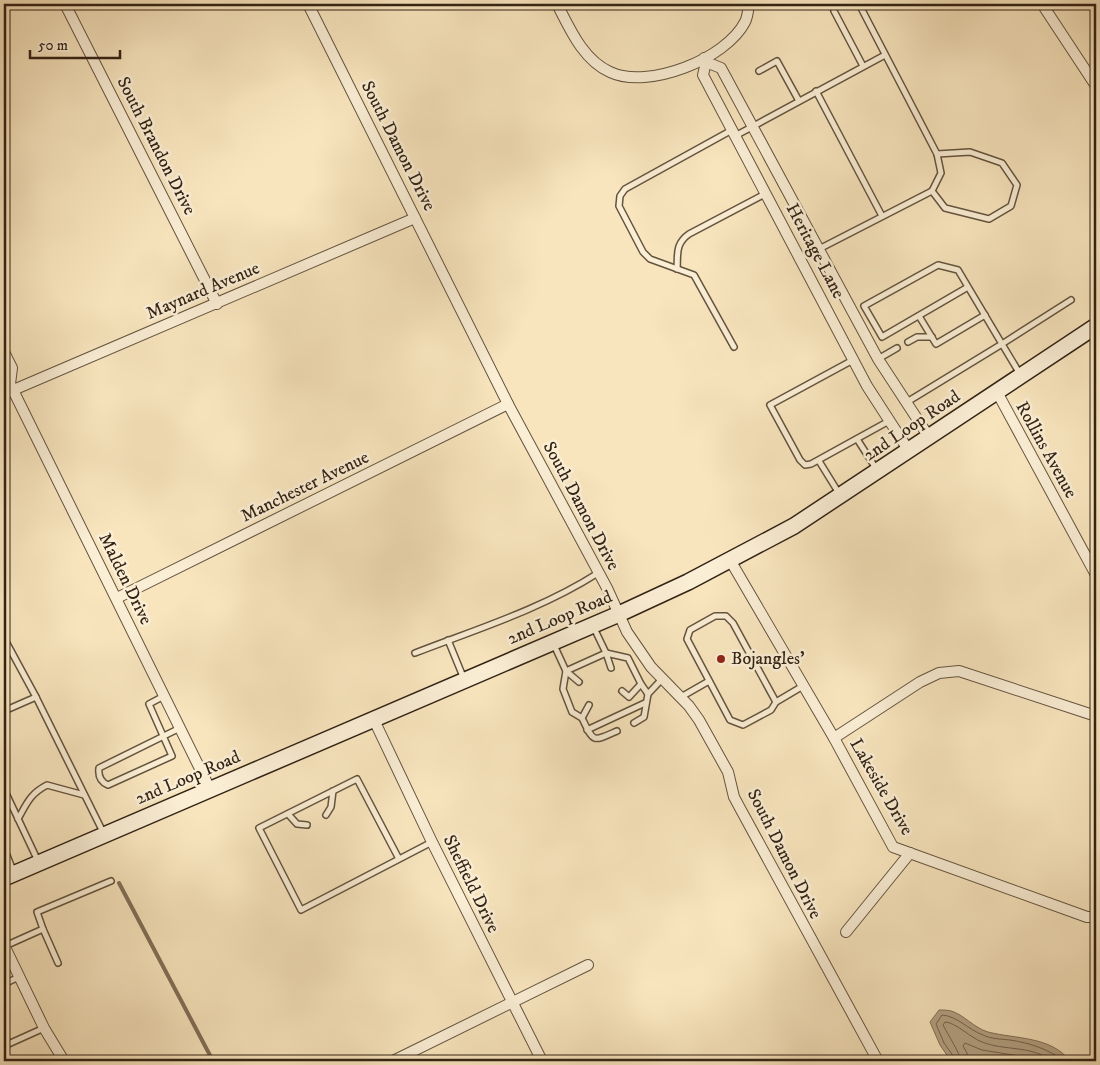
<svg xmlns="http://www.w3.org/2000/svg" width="1100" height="1065" viewBox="0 0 1100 1065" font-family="'IM FELL DW Pica',serif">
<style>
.water{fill:#b5a385;stroke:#817058}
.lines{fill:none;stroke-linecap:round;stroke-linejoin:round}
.shore{stroke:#74634d;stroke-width:1}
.stream{stroke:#817058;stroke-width:4}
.service-casing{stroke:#64543f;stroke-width:8}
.minor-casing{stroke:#64543f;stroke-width:12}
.secondary-casing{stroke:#322315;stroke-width:18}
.service{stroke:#faeed5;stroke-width:5}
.minor{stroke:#faeed5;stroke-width:10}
.secondary{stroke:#faeed5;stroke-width:15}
.poi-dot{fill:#8f2418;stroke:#faeed5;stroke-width:2}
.labels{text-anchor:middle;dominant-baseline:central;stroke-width:5;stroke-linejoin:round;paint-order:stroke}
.street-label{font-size:18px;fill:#322315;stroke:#faeed5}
.poi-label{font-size:18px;fill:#322315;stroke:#faeed5;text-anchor:start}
</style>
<rect width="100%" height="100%" fill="#f8e5be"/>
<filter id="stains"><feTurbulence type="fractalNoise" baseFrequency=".004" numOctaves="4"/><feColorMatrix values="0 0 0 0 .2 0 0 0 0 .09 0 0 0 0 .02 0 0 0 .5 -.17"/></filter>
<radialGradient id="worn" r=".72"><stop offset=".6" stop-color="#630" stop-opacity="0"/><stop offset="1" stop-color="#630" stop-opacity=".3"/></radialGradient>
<path class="water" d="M939 1010C943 1010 947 1010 951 1011 963 1014 974 1028 988 1032 1015 1039 1051 1036 1070 1061H951L940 1045 930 1022Z"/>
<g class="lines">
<g class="shore">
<path d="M954 1061V1057L944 1043 936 1024 942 1015C957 1016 969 1030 983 1035 991 1039 1001 1039 1010 1040 1030 1043 1048 1049 1064 1061"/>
<path d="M961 1061C960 1053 948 1035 943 1025L945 1022C955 1022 971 1038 982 1042 1005 1051 1030 1045 1053 1061"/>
<path d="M968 1061 967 1053 963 1046 965 1043 982 1050 1019 1056 1036 1061"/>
</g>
<path class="stream" d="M119 883 213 1061"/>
<g class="service-casing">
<g id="service">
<path d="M834 11 863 66"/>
<path d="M759 71 777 61 799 101"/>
<path d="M816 91 882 216"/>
<path d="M732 130 625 189 620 196 619 206 643 252 650 259 694 275 734 347"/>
<path d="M735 136 885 55"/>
<path d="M932 191 945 208 989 219 1011 206 1017 185 1002 163 970 152 937 154"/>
<path d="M819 249 932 191 941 173 937 154 859 4"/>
<path d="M677 269C678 254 675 244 689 234L765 194"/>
<path d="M919 316 936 344 985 315"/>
<path d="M908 342 917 337H932"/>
<path d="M878 359 897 348"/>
<path d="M853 360 770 405 800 460 805 465 811 464 889 421"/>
<path d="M1020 374 1002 344 1071 300"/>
<path d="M907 402 1002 344 958 270 938 265 864 306 882 337 968 287"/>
<path d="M857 439 877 470"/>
<path d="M819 461 840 495"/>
<path d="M4 638 36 697 4 711"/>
<path d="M448 640 464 679"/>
<path d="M554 645 566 671 563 689 572 712 582 718 589 705"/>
<path d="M415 653C477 629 542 609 598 573"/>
<path d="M611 668 606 653 628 658 641 684 629 697 622 691"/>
<path d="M579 682 566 671 606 653 594 628"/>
<path d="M641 684 648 694 662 679"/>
<path d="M164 696 149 704 172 756 108 785C101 782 98 776 99 768L180 728"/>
<path d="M36 697 104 834"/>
<path d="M681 697 709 681"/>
<path d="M776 702 771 710 743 725 730 720 687 639 690 630 715 616H726L733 623 776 702 803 686"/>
<path d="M582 718C594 743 592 742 617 731"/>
<path d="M634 723 644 717 648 694"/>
<path d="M587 730 645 703"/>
<path d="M4 789 38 861"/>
<path d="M288 814 297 824 307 825"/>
<path d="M326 815 331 807 333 791"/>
<path d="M18 819C27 803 30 794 47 785L84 795"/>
<path d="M4 848 14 873"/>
<path d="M399 859 357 779 259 828 301 910 432 842"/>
<path d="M43 929 58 963"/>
<path d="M5 946 43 929 37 912 111 881"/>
<path d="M4 973 8 982"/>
<path d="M4 984 19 977"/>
<path d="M4 1046 44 1028"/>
</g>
</g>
<g class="minor-casing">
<g id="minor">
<path d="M65 4 217 304"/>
<path d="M308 4 508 404 607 588 627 632 651 667 689 706 699 720 728 772 734 797 741 810 878 1061"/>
<path d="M557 4C570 29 583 60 610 72 648 90 726 59 745 22 748 16 748 10 749 4"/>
<path d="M1042 4 1096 86"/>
<path d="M704 58 706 62 703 75 867 386 909 451"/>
<path d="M706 62 721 68 878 359 929 437"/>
<path d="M4 352 12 368 10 384 4 380"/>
<path d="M10 384 210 789"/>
<path d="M997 392 1096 575"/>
<path d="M4 394 415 218"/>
<path d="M730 560 834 738 893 847 1087 917H1096"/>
<path d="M117 598 508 404"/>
<path d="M374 720 432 842 542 1061"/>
<path d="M834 738 920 682 939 673 959 671 1096 716"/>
<path d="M846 932 910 853"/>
<path d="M4 945 44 1028 64 1061"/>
<path d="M393 1061 588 965"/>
</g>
</g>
<g class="secondary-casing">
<path id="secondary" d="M4 878 619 614 688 582 794 526 1096 326"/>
</g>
<use href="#service" class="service"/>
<use href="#minor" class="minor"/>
<use href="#secondary" class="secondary"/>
</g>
<circle class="poi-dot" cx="721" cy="659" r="5"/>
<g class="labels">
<g class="street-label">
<text transform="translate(156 146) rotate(63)">South Brandon Drive</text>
<text transform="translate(398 146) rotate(63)">South Damon Drive</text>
<text transform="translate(815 251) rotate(62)">Heritage Lane</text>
<text transform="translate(203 291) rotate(-23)">Maynard Avenue</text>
<text transform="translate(912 426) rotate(-34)">2nd Loop Road</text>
<text transform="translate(1046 450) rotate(61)">Rollins Avenue</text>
<text transform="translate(305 487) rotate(-26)">Manchester Avenue</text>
<text transform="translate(581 506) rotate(62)">South Damon Drive</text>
<text transform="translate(125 579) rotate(64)">Malden Drive</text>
<text transform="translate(560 618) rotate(-23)">2nd Loop Road</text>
<text transform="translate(188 778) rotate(-23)">2nd Loop Road</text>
<text transform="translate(881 787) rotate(60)">Lakeside Drive</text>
<text transform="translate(784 854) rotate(63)">South Damon Drive</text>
<text transform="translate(471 884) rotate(64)">Sheffield Drive</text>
</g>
<g class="poi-label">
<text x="731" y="659">Bojangles'</text>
</g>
</g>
<rect width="1100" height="1065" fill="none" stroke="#f8e5be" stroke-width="20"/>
<rect x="5" y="5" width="1090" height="1055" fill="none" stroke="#322315" stroke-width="2.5"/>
<rect x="10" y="10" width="1080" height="1045" fill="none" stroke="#322315"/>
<path d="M30 50v8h90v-8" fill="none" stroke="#322315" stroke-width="2.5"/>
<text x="38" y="50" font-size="15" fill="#322315" stroke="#faeed5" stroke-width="4" paint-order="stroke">50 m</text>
<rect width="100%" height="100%" filter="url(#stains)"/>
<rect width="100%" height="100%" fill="url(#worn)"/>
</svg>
